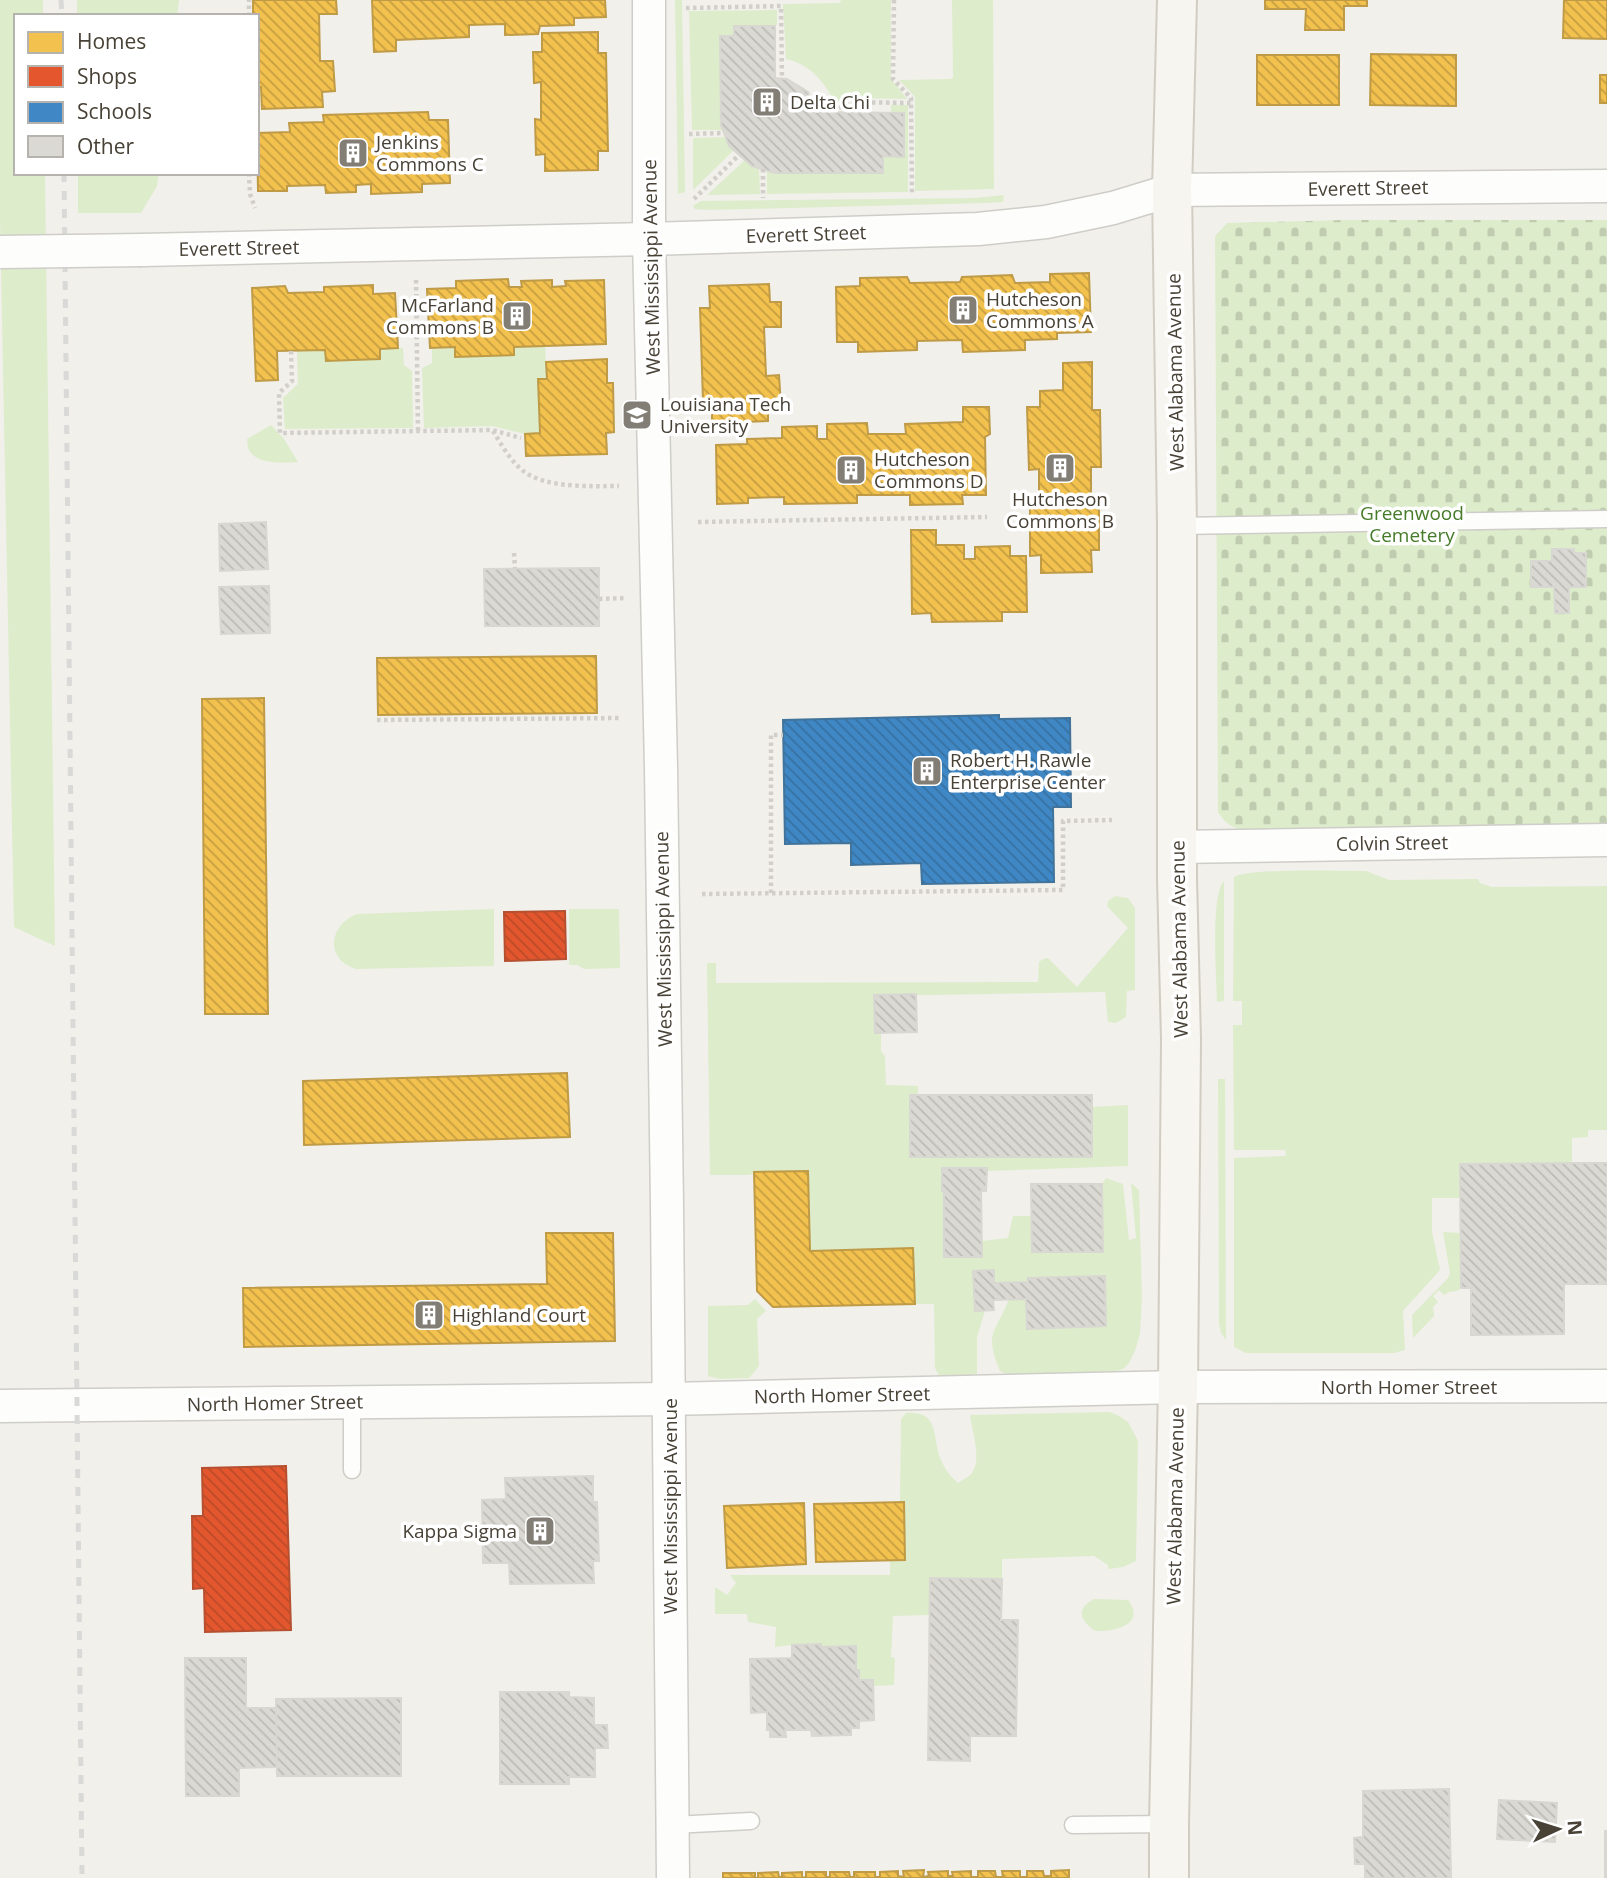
<svg xmlns="http://www.w3.org/2000/svg" width="1607" height="1878" viewBox="0 0 1607 1878" font-family="'Open Sans',sans-serif">
<style>
.grass{fill:#ddeccb}
.cemetery{fill:url(#cemetery-stones)}
.homes{fill:url(#homes-back-hatch);stroke:#bf9b47;stroke-width:2}
.shops{fill:url(#shops-back-hatch);stroke:#b55030;stroke-width:2}
.schools{fill:url(#schools-back-hatch);stroke:#42739a;stroke-width:2}
.building{fill:url(#building-back-hatch);stroke:#d9d7d1;stroke-width:2}
.lines{fill:none;stroke-linecap:round;stroke-linejoin:round}
.lane-casing{stroke:#cfcdc8;stroke-width:19}
.street-casing{stroke:#cfcdc8;stroke-width:35}
.secondary-casing{stroke:#d1cdc2;stroke-width:42}
.path{stroke:#d2cfcb;stroke-width:4.5;stroke-dasharray:3.5 3.5;stroke-linecap:butt}
.lane{stroke:#fdfdfc;stroke-width:16}
.street{stroke:#fdfdfc;stroke-width:32}
.secondary{stroke:#f7f5ef;stroke-width:38}
.rail{stroke:#d9d9d8;stroke-width:5;stroke-dasharray:9 9;stroke-linecap:butt}
.street-bridge-casing{stroke:#cfcdc8;stroke-width:35;stroke-linecap:butt}
.street-bridge{stroke:#fdfdfc;stroke-width:32}
.labels{text-anchor:middle;dominant-baseline:central;stroke-width:7;stroke-linejoin:round;paint-order:stroke}
.poi-label{font-size:19px;fill:#484136;stroke:#fff;text-anchor:start}
.street-label{font-size:19px;fill:#484136;stroke:#fff}
.park-label{font-size:19px;fill:#457b29;stroke:#fff}
</style>
<defs>
<pattern id="cemetery-stones" width="16" height="16" patternUnits="userSpaceOnUse" patternTransform="scale(1.75)"><rect width="16" height="16" fill="#ddeccb"/><path d="M2 7V4a2 2 0 0 1 4 0v3zM10 15v-3a2 2 0 0 1 4 0v3z" fill="#bfccaf"/></pattern>
<pattern id="homes-back-hatch" width="6" height="6" patternUnits="userSpaceOnUse" patternTransform="scale(1.75)"><rect width="6" height="6" fill="#f2c14e"/><path d="M-1 5l2 2M0 0l6 6M5-1l2 2" fill="none" stroke="#c69e42"/></pattern>
<pattern id="shops-back-hatch" width="6" height="6" patternUnits="userSpaceOnUse" patternTransform="scale(1.75)"><rect width="6" height="6" fill="#e4572e"/><path d="M-1 5l2 2M0 0l6 6M5-1l2 2" fill="none" stroke="#bb4a28"/></pattern>
<pattern id="schools-back-hatch" width="6" height="6" patternUnits="userSpaceOnUse" patternTransform="scale(1.75)"><rect width="6" height="6" fill="#3f88c5"/><path d="M-1 5l2 2M0 0l6 6M5-1l2 2" fill="none" stroke="#3771a1"/></pattern>
<pattern id="building-back-hatch" width="6" height="6" patternUnits="userSpaceOnUse" patternTransform="scale(1.75)"><rect width="6" height="6" fill="#dbd9d3"/><path d="M-1 5l2 2M0 0l6 6M5-1l2 2" fill="none" stroke="#bdbbb6"/></pattern>
</defs>
<rect width="100%" height="100%" fill="#f1f0eb"/>
<g class="grass">
<path d="M0 0H43V16H16V173H45L55 946 14 927 0 217Z"/>
<path d="M77 0H179L177 16H77Z"/>
<path d="M675 0H682L685 192 678 194Z"/>
<path d="M841 0H891V79L907 99 849 98 836 104C824 82 812 65 786 59L783 4 840 3Z"/>
<path d="M952 0H993L994 189 915 191V97L899 80 951 79 953 77Z"/>
<path d="M777 10V25L735 26 734 36H721L723 130H692L689 11Z"/>
<path d="M891 105H908V192L767 194V171L775 173H883V156H904V113L891 112Z"/>
<path d="M726 137 734 150 693 190V138Z"/>
<path d="M745 160 752 166 759 169 760 194 707 195Z"/>
<path d="M78 173H159L157 186 141 213H78Z"/>
<path d="M1004 195 1003 202 984 203 709 210 695 209 693 206 701 201 975 198Z"/>
<path d="M545 346 547 379H539L540 433 525 434 492 426 424 428 422 368 432 363V347H455L456 357 514 355V347Z"/>
<path d="M403 348 404 365 412 371 413 428 285 429 283 398 298 384 297 350H325L326 361 380 359V349Z"/>
<path d="M271 425 284 439 298 462C284 463 257 465 249 450 247 447 248 443 247 439Z"/>
<path d="M1366 871 1389 880 1478 879 1480 883 1492 887 1607 886V1130H1588V1137L1572 1138V1163L1460 1164V1198H1432V1232L1440 1270 1403 1311 1405 1350 1394 1353H1246L1234 1347V1158L1286 1156 1285 1150H1234L1233 1025H1242V1001H1233L1234 877C1249 868 1342 871 1366 871Z"/>
<path d="M1224 881V1001L1217 1002C1217 978 1210 896 1224 881Z"/>
<path d="M1115 896 1128 898 1135 908V990L1127 991 1126 1017 1116 1023 1108 1022 1105 992 874 996 875 1032H881V1051L885 1056 886 1085 918 1086V1095L910 1096V1157H1092V1107L1128 1105V1166L987 1171 986 1168 942 1169V1191H944V1257H981L982 1241 1008 1238 1013 1216H1031L1033 1252H1103L1102 1184 1106 1178 1123 1184 1129 1240 1136 1238 1131 1183 1139 1190 1142 1297 1140 1334 1135 1351 1129 1363 1123 1369 1112 1372 1009 1375 1000 1371C984 1332 995 1334 1009 1299H1026L1027 1329 1105 1326V1276L1028 1278V1282L994 1283V1270L975 1311H985L977 1337V1374L940 1378 935 1368 934 1304H915L913 1248 810 1251 755 1172 750 1175H710L707 963H716V983L1038 982 1039 962 1043 959 1048 958 1077 987 1128 928 1107 906 1108 901Z"/>
<path d="M494 909V966L356 969C324 959 329 925 357 914Z"/>
<path d="M569 909H619L620 968 584 969 578 965H569Z"/>
<path d="M1218 1079H1225L1226 1340 1221 1333 1219 1323Z"/>
<path d="M1443 1232 1460 1233 1461 1288 1457 1291 1449 1292 1444 1295 1439 1290 1433 1296 1438 1302 1433 1307 1434 1316 1413 1338 1412 1315 1448 1278 1450 1273Z"/>
<path d="M755 1299 766 1311 757 1319 759 1366 749 1378 720 1379 708 1376V1306L748 1305Z"/>
<path d="M1109 1412 1119 1416 1128 1422 1138 1441 1136 1561 1123 1567 1108 1569V1565L1094 1556 1002 1559V1579L930 1615 893 1616 891 1657 895 1658 894 1685 874 1686 873 1680H859L856 1670V1646L821 1647V1644L792 1645 775 1647 776 1627 748 1622 747 1614H715V1587L727 1595 736 1583 730 1575H890V1560H905L904 1502H900L901 1419 906 1413C937 1411 933 1432 939 1455 943 1467 949 1475 958 1483 962 1480 969 1477 972 1473 982 1459 972 1430 970 1415Z"/>
<path d="M1094 1599 1128 1600C1147 1625 1113 1632 1095 1631 1080 1620 1075 1609 1094 1599Z"/>
</g>
<path class="cemetery" d="M1343 220H1607V825L1269 830C1244 829 1232 834 1218 812L1215 236 1227 223Z"/>
<g class="homes">
<path d="M253 0H336L337 14H319L320 61H333L335 91 322 92 323 107 262 109 261 87H257V16H253Z"/>
<path d="M372 0H605L606 17 574 18V25L540 26 538 34 505 35V24L469 25V37L396 40V51L374 52Z"/>
<path d="M1265 0H1367V6H1344V30H1305L1306 9H1265Z"/>
<path d="M1564 0H1607V39L1563 38Z"/>
<path d="M598 32V53H606L608 151H598V170L545 171V154L536 155 535 119 541 120V82L534 83 533 52H542V33Z"/>
<path d="M1371 54 1456 55V106L1370 105Z"/>
<rect x="1257" y="55" width="82" height="50"/>
<rect x="1600" y="75" width="7" height="28"/>
<path d="M428 112 429 120H448L450 183 422 184V192L371 194V184L356 185V192L326 193 325 185 287 186V191H258L257 133 290 132 289 123 324 122 323 115Z"/>
<path d="M1089 273 1091 332 1057 333V339L1025 340V350L963 352 962 340 917 341V350L858 352V342H837L836 287 860 286V278L907 277 910 283 960 282 962 277 1012 275 1015 283 1050 282V274Z"/>
<path d="M508 279 509 287H522L521 281 552 280V287L566 286 565 281 604 280 606 344 514 347V355L455 357V347L430 348 427 289 456 288V281Z"/>
<path d="M769 284 770 302H781V327H764L766 376 779 375 781 406 768 407V421L712 423V400L703 401 700 308H710L709 286Z"/>
<path d="M373 285V294L395 293 398 348 380 349V359L326 361 325 350 277 351 278 380 256 381 252 288 285 286 288 293 324 292V287Z"/>
<path d="M607 359V383H613L614 432 606 433 607 454 526 456 525 434 540 433 538 379H547L546 362Z"/>
<path d="M1092 362V410H1100L1101 467H1091V499H1099V550H1091L1092 572 1041 573V555L1030 556V495H1039V469L1029 470 1027 407H1040V391L1063 390V363Z"/>
<path d="M963 407H989L990 434 985 437 986 495H962L963 504 910 505V495H857V503L784 504V497L748 498V503L717 504 716 445 747 444V439L782 438V427L817 426V439H827V424L867 423 868 434H906L905 424 963 422Z"/>
<path d="M911 530H936V545H964V559H975V547L1010 546V556H1026L1027 612H1002V621L932 622 931 613 912 614Z"/>
<path d="M596 656 597 713 378 715 377 658Z"/>
<path d="M264 698 268 1014H205L202 699Z"/>
<path d="M567 1073 570 1137 304 1145 303 1081Z"/>
<path d="M808 1171 810 1251 913 1248 915 1304 773 1307 757 1291 754 1172Z"/>
<path d="M546 1233H613L615 1341 244 1347 243 1288 547 1284Z"/>
<path d="M904 1502 905 1560 816 1562 814 1504Z"/>
<path d="M804 1503 806 1564 727 1568 724 1506Z"/>
<path d="M924 1870 923 1877 929 1876 928 1872 948 1871V1876H953L952 1872 971 1871V1877H978V1871H995L996 1877H1003L1002 1871H1020V1877H1027V1871H1043L1044 1876H1051V1871L1069 1870V1878H723V1873H755V1878H758V1873L778 1872 779 1877H782V1873L802 1872V1878L806 1877V1872H826V1877H830V1872H849L850 1877H854V1872H875V1877H880V1872L898 1871V1876L904 1877 903 1871Z"/>
</g>
<g class="shops">
<path d="M565 911 566 959 505 961 504 912Z"/>
<path d="M286 1466 291 1630 205 1632 204 1588 193 1589 192 1516H203L202 1468Z"/>
</g>
<path class="schools" d="M999 715V719L1070 718 1071 807H1053L1054 882 922 884 921 863 851 865V843L785 844 783 720Z"/>
<g class="building">
<path d="M734 26H775V78L787 79 808 92 816 112 904 113V157L883 156V173H775L752 166 729 146 721 125 720 36H734Z"/>
<path d="M266 522 268 569 220 571 219 524Z"/>
<path d="M1552 549H1574V553H1586V587H1569V613H1555L1554 587H1531V561H1552Z"/>
<path d="M599 568V626H485L484 569Z"/>
<path d="M269 586 270 633 221 634 219 587Z"/>
<path d="M916 994 917 1032 875 1033 874 995Z"/>
<rect x="910" y="1095" width="182" height="62"/>
<path d="M1572 1163H1607V1284H1564V1334L1471 1335V1288H1461L1460 1164Z"/>
<path d="M942 1168H987L986 1191H981L982 1257H944V1191H942Z"/>
<path d="M1031 1184H1102L1103 1252H1032Z"/>
<path d="M994 1270V1283L1028 1282V1278L1105 1276 1106 1326 1027 1329 1026 1299 993 1300 994 1310 975 1311 973 1271Z"/>
<path d="M593 1476V1502H597L599 1561H593L594 1583 510 1584 509 1563H483L482 1500 506 1499 505 1478Z"/>
<path d="M930 1578 1002 1579 1001 1620H1018L1016 1736H970V1761L928 1760Z"/>
<path d="M821 1644V1647L856 1646V1670H859V1680H873L874 1720 859 1721V1728H851V1735L812 1736 811 1730H785L786 1737H770V1730H767V1712L751 1713 750 1659 792 1658V1645Z"/>
<path d="M185 1658H246V1708H277V1767L239 1768V1796H186Z"/>
<path d="M500 1692H569V1697L594 1698V1725H607L608 1748H595V1777H569V1784H500Z"/>
<path d="M401 1698V1776H277L276 1699Z"/>
<path d="M1449 1789 1451 1878H1365V1864H1355L1354 1838 1363 1837V1791Z"/>
<path d="M1499 1800 1557 1803 1555 1842 1497 1839Z"/>
<rect x="1605" y="1831" width="2" height="47"/>
</g>
<g class="lines">
<g class="lane-casing">
<g id="lane">
<path d="M1177 526 1607 519"/>
<path d="M352 1402V1470"/>
<path d="M673 1825 751 1821"/>
<path d="M1073 1825 1169 1824"/>
</g>
</g>
<g class="street-casing">
<g id="street">
<path d="M649 0V239L661 767 667 1206 673 1878"/>
<path d="M142 250 649 239 978 229 1046 222 1113 208 1172 190 1607 186"/>
<path d="M1177 847 1607 840"/>
<path d="M0 1406 669 1399 1178 1387 1607 1386"/>
</g>
</g>
<g class="secondary-casing">
<path id="secondary" d="M1169 1878V1824L1178 1387 1181 1040 1177 878V526L1172 190 1177 0"/>
</g>
<g class="path">
<path d="M894 0 893 79 911 98 912 195"/>
<path d="M686 8 781 6 782 78"/>
<path d="M249 16V0"/>
<path d="M833 112 848 102 911 103"/>
<path d="M689 134 724 133"/>
<path d="M763 169V198"/>
<path d="M249 173 250 194 255 208"/>
<path d="M694 199 739 155"/>
<path d="M416 280 418 431"/>
<path d="M291 351 292 381 279 393 280 433 492 430 521 438"/>
<path d="M493 431C501 444 510 460 522 470 545 489 592 486 619 486"/>
<path d="M698 522 987 517"/>
<path d="M514 553 515 568"/>
<path d="M599 599 625 598"/>
<path d="M377 720 622 718"/>
<path d="M771 893V735H783"/>
<path d="M702 894 1063 890V821L1112 820"/>
</g>
<use href="#lane" class="lane"/>
<use href="#street" class="street"/>
<use href="#secondary" class="secondary"/>
<g class="rail">
<path d="M61 0 62 16"/>
<path d="M64 173 82 1878"/>
</g>
<g class="street-bridge-casing">
<path id="street-bridge" d="M0 252 142 250"/>
</g>
<use href="#street-bridge" class="street-bridge"/>
</g>
<defs>
<g id="building-square" transform="scale(1.575)"><rect x="-9" y="-9" width="18" height="18" rx="4" fill="#837e75" stroke="#fff"/><path d="M-4-6H4V6H1V3H-1V6H-4ZM-2.5-4.3h1.7v1.8h-1.7ZM.8-4.3h1.7v1.8H.8ZM-2.5-1h1.7V.8h-1.7ZM.8-1h1.7V.8H.8Z" fill="#fff"/></g>
<g id="university-square" transform="scale(1.575)"><rect x="-9" y="-9" width="18" height="18" rx="4" fill="#837e75" stroke="#fff"/><path d="M0-5L7-2L0 1L-7-2ZM-4 1L0 2.5L4 1V4Q0 6-4 4Z" fill="#fff"/></g>
</defs>
<g fill-rule="evenodd">
<use href="#building-square" x="767" y="102"/>
<use href="#building-square" x="353" y="153"/>
<use href="#building-square" x="963" y="310"/>
<use href="#building-square" x="517" y="316"/>
<use href="#university-square" x="637" y="415"/>
<use href="#building-square" x="1060" y="468"/>
<use href="#building-square" x="851" y="470"/>
<use href="#building-square" x="927" y="771"/>
<use href="#building-square" x="429" y="1315"/>
<use href="#building-square" x="540" y="1531"/>
</g>
<g class="labels">
<g class="poi-label">
<text x="790" y="102">Delta Chi</text>
<text x="376" y="142">Jenkins<tspan x="376" dy="22">Commons C</tspan></text>
<text x="986" y="299">Hutcheson<tspan x="986" dy="22">Commons A</tspan></text>
<text x="494" y="305" text-anchor="end">McFarland<tspan x="494" dy="22">Commons B</tspan></text>
<text x="660" y="404">Louisiana Tech<tspan x="660" dy="22">University</tspan></text>
<text x="874" y="459">Hutcheson<tspan x="874" dy="22">Commons D</tspan></text>
<text x="1060" y="499" text-anchor="middle">Hutcheson<tspan x="1060" dy="22">Commons B</tspan></text>
<text x="950" y="760">Robert H. Rawle<tspan x="950" dy="22">Enterprise Center</tspan></text>
<text x="452" y="1315">Highland Court</text>
<text x="517" y="1531" text-anchor="end">Kappa Sigma</text>
</g>
<g class="street-label">
<text transform="translate(1368 188) rotate(-1)">Everett Street</text>
<text transform="translate(806 234) rotate(-2)">Everett Street</text>
<text transform="translate(239 248) rotate(-1)">Everett Street</text>
<text transform="translate(651 267) rotate(-91)">West Mississippi Avenue</text>
<text transform="translate(1175 372) rotate(-91)">West Alabama Avenue</text>
<text transform="translate(1392 843) rotate(-1)">Colvin Street</text>
<text transform="translate(663 939) rotate(-91)">West Mississippi Avenue</text>
<text transform="translate(1179 939) rotate(-91)">West Alabama Avenue</text>
<text x="1409" y="1387">North Homer Street</text>
<text transform="translate(842 1395) rotate(-1)">North Homer Street</text>
<text transform="translate(275 1403) rotate(-1)">North Homer Street</text>
<text transform="translate(670 1506) rotate(-90)">West Mississippi Avenue</text>
<text transform="translate(1175 1506) rotate(-89)">West Alabama Avenue</text>
</g>
<g class="park-label">
<text x="1412" y="513">Greenwood<tspan x="1412" dy="22">Cemetery</tspan></text>
</g>
</g>
<rect x="14" y="14" width="245" height="161" fill="#ffffff" stroke="#b6b3af" stroke-width="2"/>
<rect x="28" y="32" width="35" height="21" fill="#f2c14e" stroke="#b6b3af" stroke-width="2"/>
<text x="77" y="49" font-size="21" fill="#484136">Homes</text>
<rect x="28" y="66" width="35" height="21" fill="#e4572e" stroke="#b6b3af" stroke-width="2"/>
<text x="77" y="84" font-size="21" fill="#484136">Shops</text>
<rect x="28" y="102" width="35" height="21" fill="#3f88c5" stroke="#b6b3af" stroke-width="2"/>
<text x="77" y="119" font-size="21" fill="#484136">Schools</text>
<rect x="28" y="136" width="35" height="21" fill="#dbd9d3" stroke="#b6b3af" stroke-width="2"/>
<text x="77" y="154" font-size="21" fill="#484136">Other</text>
<g transform="translate(1558 1829) rotate(86)" stroke="#ffffff" stroke-width="5" paint-order="stroke">
<path d="M0-5L12 26L0 18L-12 26Z" fill="#484136"/>
<text y="-10" font-size="19" font-weight="bold" text-anchor="middle" fill="#484136">N</text>
</g>
</svg>
